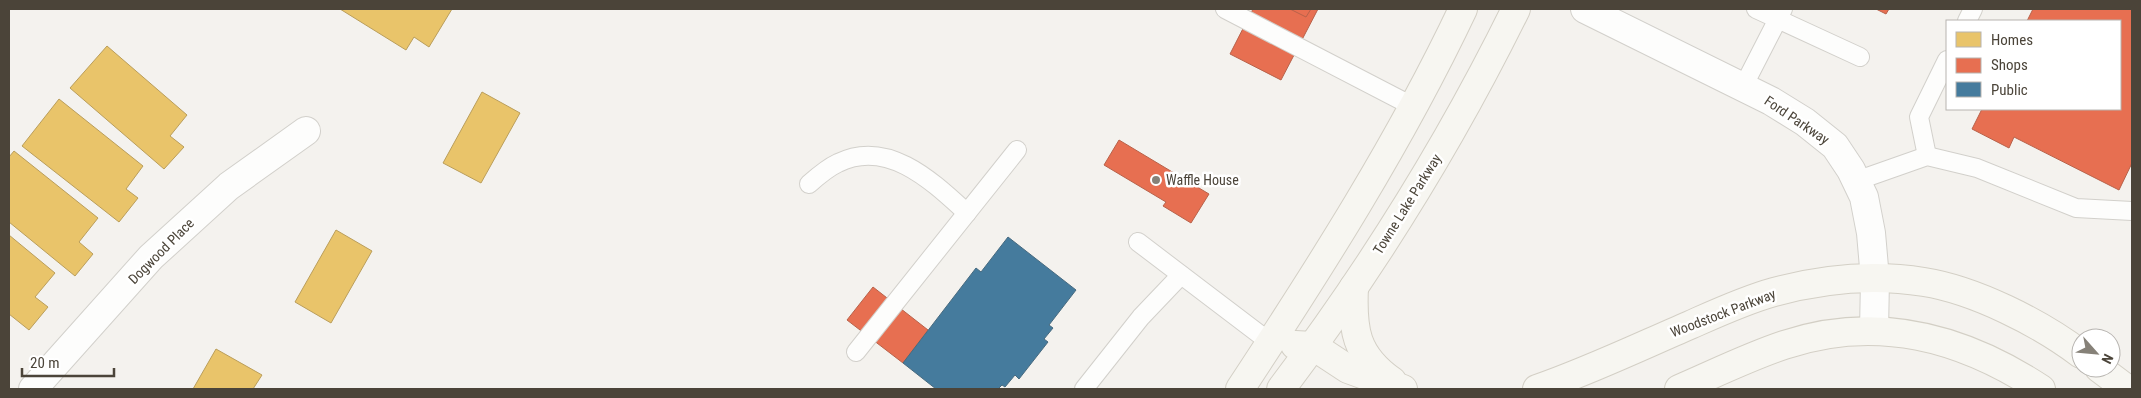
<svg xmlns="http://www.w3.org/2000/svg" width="2141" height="398" viewBox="0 0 2141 398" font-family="'Roboto Condensed',sans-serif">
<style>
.homes{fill:#e9c46a;stroke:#ba9e5b}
.shops{fill:#e76f51;stroke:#b8624a}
.public{fill:#457b9d;stroke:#476a7f}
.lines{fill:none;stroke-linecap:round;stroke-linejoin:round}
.service-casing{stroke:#d2d0cb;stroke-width:20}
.minor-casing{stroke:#d2d0cb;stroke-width:30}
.tertiary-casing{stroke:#d2d0cb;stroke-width:30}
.secondary-casing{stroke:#d3cfc5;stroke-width:30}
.service{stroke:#fdfdfc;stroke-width:18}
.minor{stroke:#fdfdfc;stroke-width:28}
.tertiary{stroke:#fdfdfc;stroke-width:28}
.secondary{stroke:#f7f6f1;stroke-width:28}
.poi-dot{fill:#868178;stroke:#fff;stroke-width:2}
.labels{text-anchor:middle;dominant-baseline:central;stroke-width:5;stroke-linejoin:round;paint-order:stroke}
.street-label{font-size:14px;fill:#4b4439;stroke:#fff}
.poi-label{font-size:14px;fill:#4b4439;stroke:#fff;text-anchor:start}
</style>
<rect width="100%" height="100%" fill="#f4f2ee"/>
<g class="homes">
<path d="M340 9H452L429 47 414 37 406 50Z"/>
<path d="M107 46 187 115 170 136 184 147 164 169 70 88Z"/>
<path d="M482 92 520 113 481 183 443 163Z"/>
<path d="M59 99 143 166 126 189 138 198 119 222 22 146Z"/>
<path d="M14 151 98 218 79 242 93 254 75 276 9 222V157Z"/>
<path d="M336 230 372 251 331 323 295 302Z"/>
<path d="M9 235 55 273 35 297 48 307 29 330 9 314Z"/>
<path d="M216 349 262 375 253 389H193Z"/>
</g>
<g class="shops">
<path d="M1253 9H1318L1281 80 1230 54Z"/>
<path d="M1290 9H1311L1306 17Z"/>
<path d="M1876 9H1889L1886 14Z"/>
<path d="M2033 9H2132V163L2119 190 2014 137 2009 148 1972 129 1982 109H2120V21H2027Z"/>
<path d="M1119 140 1209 194 1191 223 1163 206 1166 202 1104 165Z"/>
<path d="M873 287 928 330 903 363 847 320Z"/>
</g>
<path class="public" d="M1008 237 1076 290 1049 325 1053 328 1044 339 1048 342 1019 379 1015 375 1005 387 1002 385 998 389H936L903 363 976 268 981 272Z"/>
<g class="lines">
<g class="service-casing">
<g id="service">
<path d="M1225 9 1414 107"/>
<path d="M1756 9 1860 57"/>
<path d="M1967 21 1973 9"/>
<path d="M1743 87 1783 9"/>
<path d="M1927 156 1919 117 1947 60"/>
<path d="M1856 181 1927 156 1977 168 2076 208 2132 211"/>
<path d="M809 184C818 176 827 168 838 163 888 138 933 182 967 213"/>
<path d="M1138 242 1271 343"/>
<path d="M856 352 1017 150"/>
<path d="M1084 389 1141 317 1181 275"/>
</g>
</g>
<g class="minor-casing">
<path id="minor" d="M33 389 151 257 229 186 306 131"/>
</g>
<g class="tertiary-casing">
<path id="tertiary" d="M1585 9 1771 101 1805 122 1835 146 1851 170 1864 197 1871 233 1875 279 1874 331"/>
</g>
<g class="secondary-casing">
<g id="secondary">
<path d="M1354 287C1352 329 1355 355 1392 381"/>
<path d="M1295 345 1313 346 1348 369 1403 389"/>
<path d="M2099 368 2127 389"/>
<path d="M1240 389C1321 266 1400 142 1463 9"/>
<path d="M1281 389C1371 270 1450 143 1516 9"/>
<path d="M1537 389C1589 371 1639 347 1690 325 1717 313 1745 300 1774 292 1822 279 1875 274 1924 282 1975 290 2040 323 2081 354"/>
<path d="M1679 389C1714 374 1748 357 1784 345 1877 314 1962 337 2041 389"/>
</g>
</g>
<use href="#service" class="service"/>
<use href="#minor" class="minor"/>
<use href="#tertiary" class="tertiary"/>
<use href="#secondary" class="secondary"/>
</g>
<circle class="poi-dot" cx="1156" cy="180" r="5"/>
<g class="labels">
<g class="street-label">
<text transform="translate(1797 120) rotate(34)">Ford Parkway</text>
<text transform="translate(1407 204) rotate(-58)">Towne Lake Parkway</text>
<text transform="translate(161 251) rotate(-45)">Dogwood Place</text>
<text transform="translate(1723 313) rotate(-21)">Woodstock Parkway</text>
</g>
<g class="poi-label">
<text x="1166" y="180">Waffle House</text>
</g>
</g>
<rect width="2141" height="398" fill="none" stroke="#4b4439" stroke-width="20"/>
<rect x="1946" y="20" width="175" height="90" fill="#ffffff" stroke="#b7b4b0"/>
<rect x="1956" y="32" width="25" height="15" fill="#e9c46a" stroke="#b7b4b0"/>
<text x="1991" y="45" font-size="15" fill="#4b4439">Homes</text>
<rect x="1956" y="58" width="25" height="15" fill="#e76f51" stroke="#b7b4b0"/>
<text x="1991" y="70" font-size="15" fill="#4b4439">Shops</text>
<rect x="1956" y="82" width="25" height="15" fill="#457b9d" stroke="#b7b4b0"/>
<text x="1991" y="95" font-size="15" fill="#4b4439">Public</text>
<g transform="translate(2096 353) rotate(117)"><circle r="24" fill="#ffffff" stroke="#b7b4b0"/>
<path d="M0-4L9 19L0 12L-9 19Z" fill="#868178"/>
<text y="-8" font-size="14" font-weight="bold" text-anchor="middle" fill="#4b4439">N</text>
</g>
<path d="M22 368v8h92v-8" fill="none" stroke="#4b4439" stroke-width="2.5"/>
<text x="30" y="368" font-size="15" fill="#4b4439" stroke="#ffffff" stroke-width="4" paint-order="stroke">20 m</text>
</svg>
